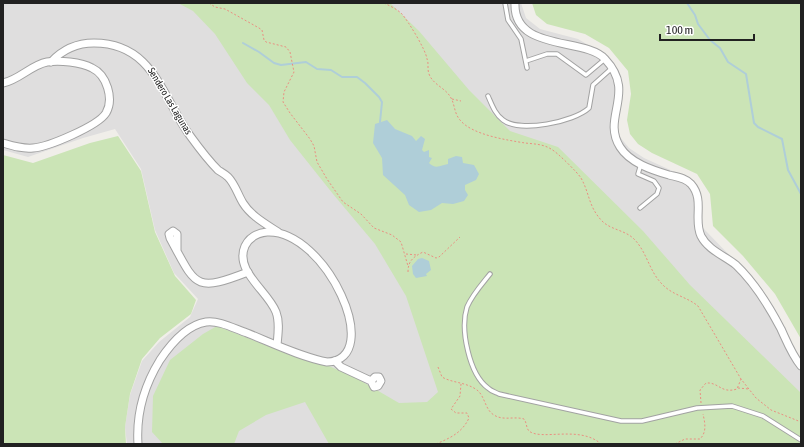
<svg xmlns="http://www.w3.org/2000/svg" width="804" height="447" viewBox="0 0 804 447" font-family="'Asap Condensed',sans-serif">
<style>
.residential{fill:#dfdede}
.grass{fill:#cbe4b6}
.water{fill:#afced8}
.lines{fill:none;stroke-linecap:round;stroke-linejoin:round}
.stream{stroke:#afced8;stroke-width:2}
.service-casing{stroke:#a2a2a2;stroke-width:5.5}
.minor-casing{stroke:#a2a2a2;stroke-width:9}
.path{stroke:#ea8f81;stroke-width:1;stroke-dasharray:2 2;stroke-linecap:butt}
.service{stroke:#fff;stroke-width:3.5}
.minor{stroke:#fff;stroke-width:7}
.labels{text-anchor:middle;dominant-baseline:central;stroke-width:3;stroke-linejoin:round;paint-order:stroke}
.street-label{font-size:10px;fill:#212121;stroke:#fff}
</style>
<rect width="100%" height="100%" fill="#f0eee9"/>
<path class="residential" d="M3 3H521L526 18 540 29 578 39 600 52 617 73 616 120 620 137 629 148 644 158 688 178 699 196 703 228 734 260 766 297 801 360V444H127L125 427 130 395 142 361 159 342 190 317 198 299 174 273 155 230 141 169 115 129 83 138 28 157 3 150Z"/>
<g class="grass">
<path d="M178 3H390L419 31 469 90 510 131 558 147 643 231 690 285 801 393V444H329L305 402 266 415 239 431 234 444H163L152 432 153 396 170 360 203 334 217 326 268 346 311 358 356 378 399 403 427 402 438 392 406 296 375 244 333 194 290 140 269 105 247 83 215 34 193 11Z"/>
<path d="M532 3H801V339L775 294 743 256 713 226 710 194 697 174 652 153 638 144 630 134 627 120 631 94 628 71 609 48 585 34 547 24 536 15Z"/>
<path d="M118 136 141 171 155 232 175 276 196 300 191 314 160 338 142 359 130 394 125 427 126 444H3V155L33 163 90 143Z"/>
</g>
<g class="water">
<path d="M387 120 395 129 412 136 416 141 421 136 425 139 422 150 424 152 429 150V157L432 158 429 163C436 170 441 165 448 164V159L456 156 462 157 463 163 474 165 479 174 476 180 465 185V190L468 195 464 201 453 204 442 203 431 210 419 212 409 205 405 195 383 175 382 158 373 143 375 124Z"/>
<path d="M422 258 429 261 431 270 426 274 427 276 416 278 413 274 412 266 418 259Z"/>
</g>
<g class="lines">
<g class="stream">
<path d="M687 3 695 15 698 24 710 40 720 48 728 62 746 74 754 123 758 127 782 139 788 170 801 194"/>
<path d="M243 43 259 52 274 63 281 65 306 62 317 69 331 70 342 77H357L365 83 379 97 382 102 380 122"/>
</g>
<g class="service-casing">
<g id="service">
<path d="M505 3 508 20 521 39 527 68"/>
<path d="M526 61 547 54H557L586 75 605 59"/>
<path d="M488 96C492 105 495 114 503 120 520 133 574 122 589 108L593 85 612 68"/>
<path d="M640 208 657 194 659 188 654 181 638 174 641 164"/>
<path d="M490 274C482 284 472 295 467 307 460 329 469 374 488 388 491 391 495 392 499 394L621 421H642L697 408 732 406 763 416 801 440"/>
</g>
</g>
<g class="minor-casing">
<g id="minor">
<path d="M515 3C513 52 585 37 605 59 637 93 601 117 620 147 630 163 652 170 669 175 677 177 686 178 691 184 705 200 693 219 701 236 708 250 725 256 736 265 755 283 769 306 781 329 787 342 792 355 801 366"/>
<path d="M51 62C63 49 77 43 94 43 154 43 162 98 191 137 199 148 208 160 218 170 221 172 225 174 228 177 235 184 238 195 243 203 251 216 266 224 278 232"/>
<path d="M3 83C19 80 31 65 47 62 59 60 81 62 92 68 107 75 114 99 106 113 98 126 48 147 33 148 22 149 13 146 3 143"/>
<path d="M177 251V234L173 231 169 234 170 238C196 286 194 293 248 272"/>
<path d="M335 361 341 367 371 381 374 387 378 386 381 381 379 377H375L371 381"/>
<path d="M138 444C136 414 144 386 160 360 170 345 187 325 206 322 219 320 235 329 247 333 272 343 301 357 327 362 386 360 326 229 267 232 257 233 249 238 245 246 234 271 268 291 276 312 280 322 278 334 277 345"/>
</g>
</g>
<g class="path">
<path d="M209 3 215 7 225 9 259 28 262 30 264 40 266 42 286 47 290 52 294 72 284 92 283 102 290 113 310 139 314 146 317 162 327 179 343 202 361 214 374 228 392 235 401 242 408 266"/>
<path d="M384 3C390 6 397 9 402 14 408 21 426 50 427 59 429 63 427 69 429 74 433 85 446 88 451 98 455 105 454 113 460 120 472 135 507 140 525 143 534 144 543 144 551 149 557 152 578 173 581 178 590 194 588 206 602 221 611 230 625 230 634 239 647 252 649 271 662 284 672 295 687 297 698 306L741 379 756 398 771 410 801 422"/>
<path d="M452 99 461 101"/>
<path d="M406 254 417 255"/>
<path d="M408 272C408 261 413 257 423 252L436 258 439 257 460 237"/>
<path d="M438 367 442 377C452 383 466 382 477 390 485 396 485 410 494 415 503 421 514 416 524 419 527 423 526 428 529 431 541 441 580 425 601 444"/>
<path d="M738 388 749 389"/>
<path d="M701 403 700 390 706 383C719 382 721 394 737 389L741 379"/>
<path d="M436 444C450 438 462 433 469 418L467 413H456L451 409 460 396 461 384"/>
<path d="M675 444 685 439H700C707 432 705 423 703 414"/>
</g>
<use href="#service" class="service"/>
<use href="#minor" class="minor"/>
</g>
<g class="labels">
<g class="street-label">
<text transform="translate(170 101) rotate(59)">Sendero Las Lagunas</text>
</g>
</g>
<rect width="804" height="447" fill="none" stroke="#212121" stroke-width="8"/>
<path d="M660 34v6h94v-6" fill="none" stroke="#212121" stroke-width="2"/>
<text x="666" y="34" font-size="12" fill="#212121" stroke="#ffffff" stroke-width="3" paint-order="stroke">100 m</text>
</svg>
